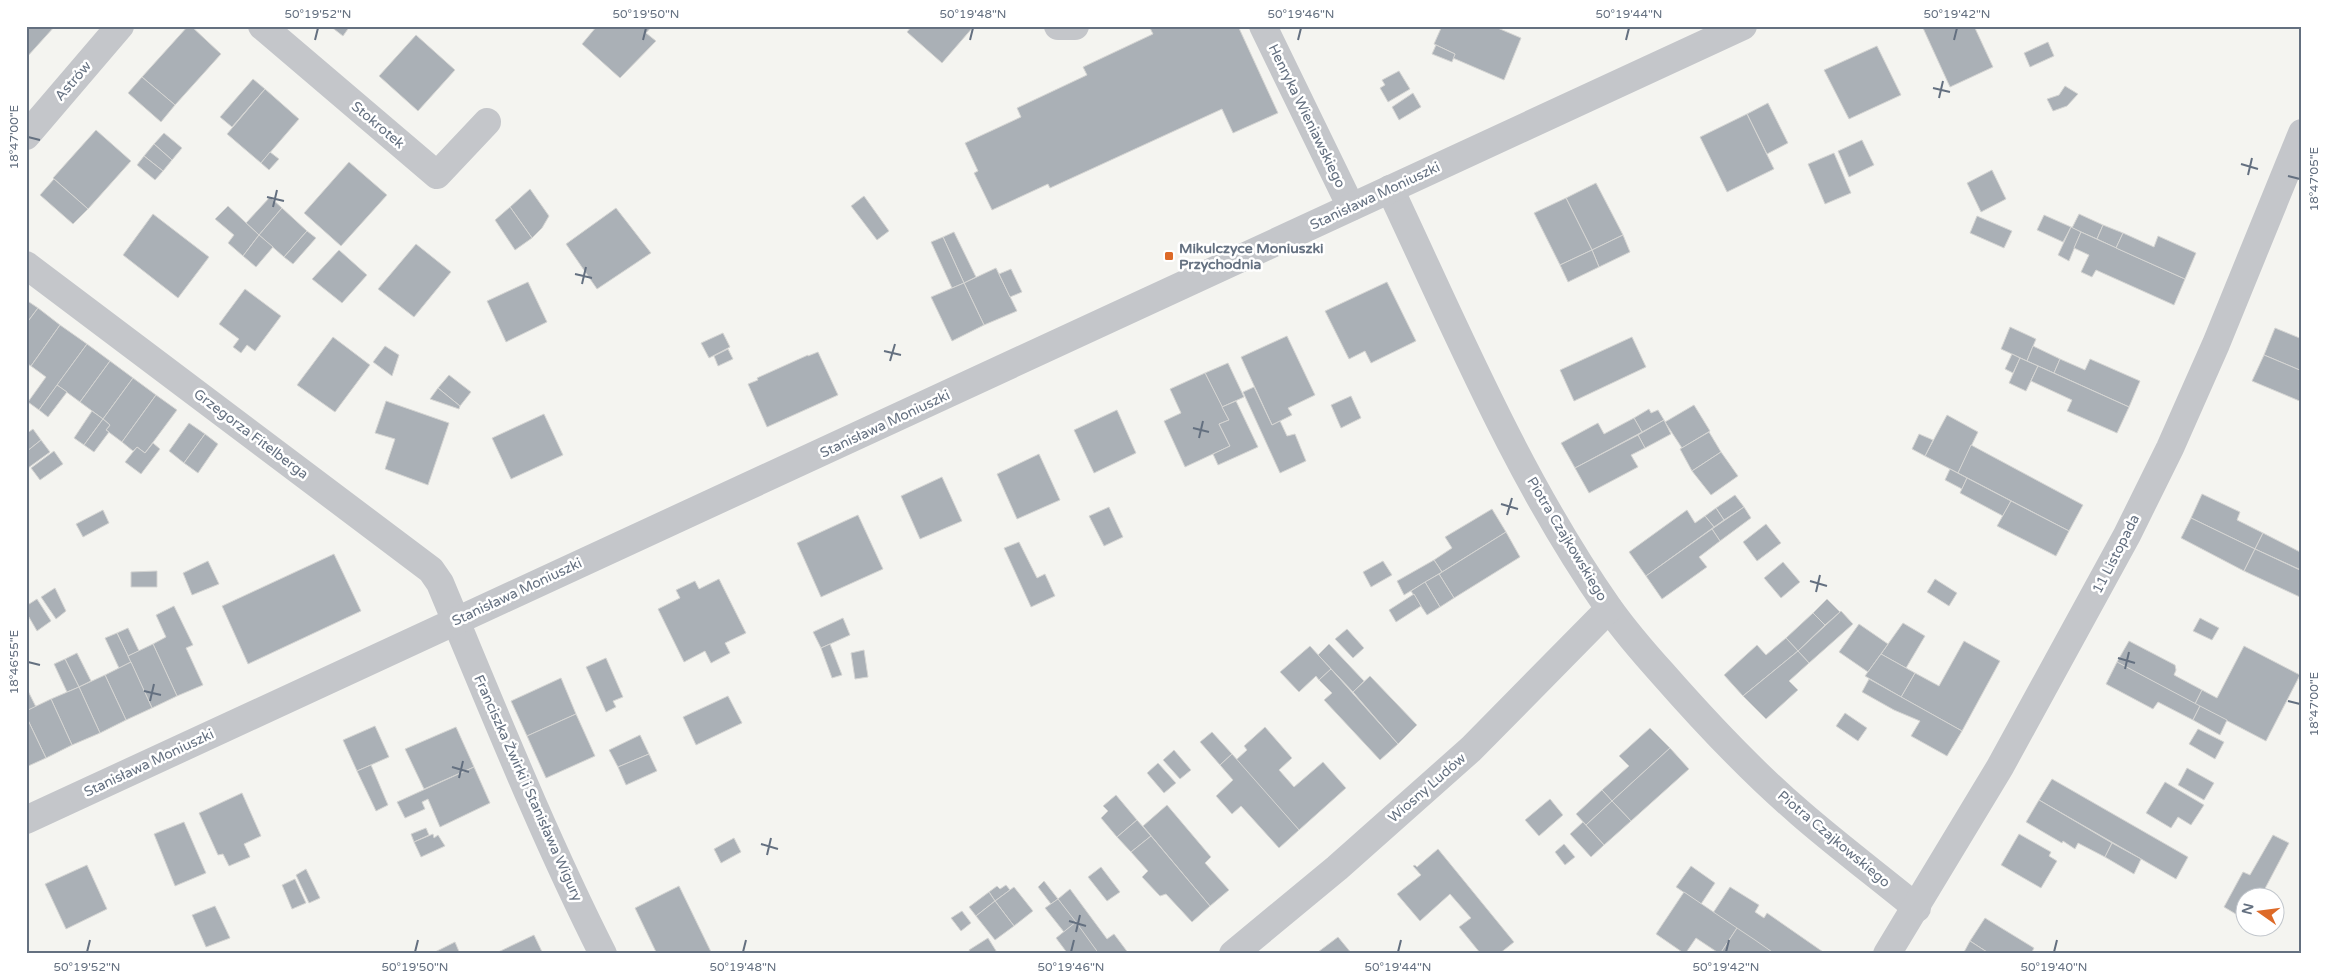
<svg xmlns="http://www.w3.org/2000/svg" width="2328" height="980" viewBox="0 0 2328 980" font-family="'Varela Round',sans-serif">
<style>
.building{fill:#aab0b6;stroke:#d5d5d3}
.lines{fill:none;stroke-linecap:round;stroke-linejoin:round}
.minor{stroke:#c4c6ca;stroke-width:28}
.ticks{fill:none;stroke:#647080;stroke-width:2}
.poi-dot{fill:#dd6a28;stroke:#fff;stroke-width:2}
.labels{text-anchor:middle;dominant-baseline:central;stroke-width:5;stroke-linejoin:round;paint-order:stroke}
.street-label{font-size:14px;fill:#647080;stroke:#fff}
.poi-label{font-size:14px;font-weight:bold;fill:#647080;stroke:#fff;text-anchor:start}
.neatline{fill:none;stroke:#647080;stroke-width:2}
.ticks-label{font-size:12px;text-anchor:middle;fill:#647080}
</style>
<rect width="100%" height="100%" fill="#f4f4f0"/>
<g class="building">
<path d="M26 26H55L26 58Z"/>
<path d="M188 26H191L221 54 175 105 142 77Z"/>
<path d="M330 26H350L343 36Z"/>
<path d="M597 26H652L646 33 656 41 620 78 582 44Z"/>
<path d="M912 26H974L942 63 907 32Z"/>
<path d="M1149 26H1238L1278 113 1233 133 1222 109 1050 188 1048 184 992 210 974 173 978 171 965 143 1021 117 1017 108 1087 75 1083 67 1153 34Z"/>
<path d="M1442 26H1493L1521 38 1504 80 1453 58 1455 54 1434 44Z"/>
<path d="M1927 26H1974L1993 67 1950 87 1923 28Z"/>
<path d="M416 35 455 70 418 111 379 76Z"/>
<path d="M2048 42 2054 56 2030 67 2024 53Z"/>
<path d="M1436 45 1455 54 1452 62 1432 54Z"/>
<path d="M1877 46 1901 95 1849 119 1824 70Z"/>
<path d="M1399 71 1410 89 1388 102 1380 88 1385 85 1382 80Z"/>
<path d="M142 77 175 105 161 122 128 93Z"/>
<path d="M253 79 265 89 232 127 220 117Z"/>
<path d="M2065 86 2078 94 2067 106 2053 111 2047 99 2059 95Z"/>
<path d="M265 89 299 119 261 163 227 134Z"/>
<path d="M1413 93 1421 107 1399 120 1392 107Z"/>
<path d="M1768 103 1788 143 1767 154 1747 114Z"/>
<path d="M1747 114 1774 169 1727 192 1700 137Z"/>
<path d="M96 130 131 161 88 209 53 178Z"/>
<path d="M164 133 182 148 172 160 154 144Z"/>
<path d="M1862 140 1874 165 1849 177 1838 151Z"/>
<path d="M154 144 172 160 163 171 144 156Z"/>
<path d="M270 152 279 159 269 170 261 163Z"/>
<path d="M1834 153 1851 193 1825 204 1808 164Z"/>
<path d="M144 156 163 171 155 180 137 165Z"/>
<path d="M349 162 387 195 341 246 304 213Z"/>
<path d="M1992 170 2006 199 1981 212 1967 183Z"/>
<path d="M54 179 88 209 73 224 40 195Z"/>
<path d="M1596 183 1623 235 1592 250 1566 198Z"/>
<path d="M530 189 549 216 542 228 532 238 510 207Z"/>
<path d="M864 196 889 231 877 240 851 206Z"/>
<path d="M270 197 282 208 259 235 246 223Z"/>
<path d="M1566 198 1592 250 1560 265 1534 213Z"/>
<path d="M228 206 259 235 243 256 228 243 234 235 215 219Z"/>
<path d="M510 207 532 238 515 250 495 220Z"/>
<path d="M282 208 307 231 284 257 259 235Z"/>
<path d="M616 208 651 253 597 289 566 244Z"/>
<path d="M153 214 209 257 178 298 123 255Z"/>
<path d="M2079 214 2103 225 2097 239 2072 228Z"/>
<path d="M2044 215 2071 227 2063 242 2037 230Z"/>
<path d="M1977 216 2012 231 2004 248 1970 233Z"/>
<path d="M2103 225 2123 233 2116 248 2097 239Z"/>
<path d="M2071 227 2081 232 2069 261 2058 255Z"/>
<path d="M307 231 316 238 293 264 284 257Z"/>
<path d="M954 232 976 277 964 283 943 237Z"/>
<path d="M2081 232 2185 279 2174 305 2096 270 2092 277 2081 272 2089 255 2074 248Z"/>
<path d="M2123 233 2154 247 2158 236 2196 253 2185 279 2116 248Z"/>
<path d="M259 235 273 247 256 267 243 256Z"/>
<path d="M1623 235 1630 252 1599 267 1592 250Z"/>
<path d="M943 237 964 283 952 288 931 242Z"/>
<path d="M416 244 451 272 414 317 378 289Z"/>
<path d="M339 250 367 275 342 303 312 279Z"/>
<path d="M1592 250 1599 267 1568 282 1560 265Z"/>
<path d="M996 268 1017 311 984 325 964 283Z"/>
<path d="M1011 269 1022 292 1010 297 999 274Z"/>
<path d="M528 282 547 322 506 342 487 301Z"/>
<path d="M1387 282 1416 341 1371 363 1365 351 1349 359 1325 311Z"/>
<path d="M964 283 984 325 952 341 931 297Z"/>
<path d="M245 289 281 316 255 351 247 345 241 353 233 347 239 339 219 324Z"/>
<path d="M26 300 38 308 26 324Z"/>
<path d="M38 308 60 325 31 366 26 363V324Z"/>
<path d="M60 325 87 344 39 410 28 402 46 377 31 366Z"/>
<path d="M2010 327 2036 339 2027 361 2001 349Z"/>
<path d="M2275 328 2302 339V371L2264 355Z"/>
<path d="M723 333 730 347 709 358 701 343Z"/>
<path d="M1287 336 1315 395 1288 408 1292 415 1272 425 1241 357Z"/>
<path d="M333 337 370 365 335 412 297 385Z"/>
<path d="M1632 337 1646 367 1574 401 1560 370Z"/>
<path d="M87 344 110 361 80 402 57 385Z"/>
<path d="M385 346 399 355 392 376 373 362Z"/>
<path d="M2033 346 2060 359 2054 373 2027 361Z"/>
<path d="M728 349 733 359 718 366 714 356Z"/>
<path d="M818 352 838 395 767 427 748 384 758 380 757 378 808 355V356Z"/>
<path d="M2012 354 2020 358 2013 373 2005 369Z"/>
<path d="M2264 355 2302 371V402L2252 381Z"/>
<path d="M2020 358 2038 366 2026 391 2009 383Z"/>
<path d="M2060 359 2085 370 2090 359 2140 381 2129 407 2054 373Z"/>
<path d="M110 361 133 378 103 419 80 402Z"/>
<path d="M1228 363 1244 397 1222 407 1205 373Z"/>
<path d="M2038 366 2129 407 2117 433 2067 411 2072 400 2031 381Z"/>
<path d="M1205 373 1229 420 1219 424 1230 446 1185 467 1164 421 1181 413 1170 389Z"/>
<path d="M449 375 471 392 460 406 438 388Z"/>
<path d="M133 378 156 395 122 442 106 430 110 425 103 419Z"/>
<path d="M57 385 67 392 48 417 39 410Z"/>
<path d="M1254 387 1272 425 1280 421 1287 436 1295 434 1306 461 1280 473 1243 392Z"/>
<path d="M438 388 460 406 459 409 430 399Z"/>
<path d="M156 395 177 410 145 453 137 447 133 451 122 442Z"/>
<path d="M1351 396 1361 418 1341 428 1331 405Z"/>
<path d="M386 401 449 423 428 485 385 469 395 439 375 433Z"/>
<path d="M1236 401 1258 447 1218 465 1213 454 1230 446 1219 424 1229 420 1222 407Z"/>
<path d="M1694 405 1710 431 1682 448 1665 422Z"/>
<path d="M1649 409 1651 413 1658 410 1664 420 1642 432 1634 418Z"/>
<path d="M1117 410 1136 453 1094 473 1074 430Z"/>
<path d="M92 411 103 419 84 445 74 438Z"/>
<path d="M544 414 563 455 511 479 492 438Z"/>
<path d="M1947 415 1978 432 1958 473 1925 456Z"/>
<path d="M1634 418 1642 432 1575 468 1561 443 1598 423 1604 434Z"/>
<path d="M103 419 110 425 106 430 109 432 94 452 84 445Z"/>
<path d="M1664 420 1671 434 1645 448 1638 435Z"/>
<path d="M189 423 205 434 184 463 169 451Z"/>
<path d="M33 429 41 440 26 452V434Z"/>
<path d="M1709 432 1721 452 1692 471 1680 449Z"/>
<path d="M205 434 218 444 198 473 184 463Z"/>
<path d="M1919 434 1933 440 1925 456 1912 449Z"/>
<path d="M1638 435 1645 448 1631 455 1638 467 1589 493 1575 468Z"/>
<path d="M41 440 50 452 28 468 26 452Z"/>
<path d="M153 443 160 449 141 474 125 462 137 447 145 453Z"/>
<path d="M1971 445 2083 505 2069 531 1958 473Z"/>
<path d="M54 451 63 464 40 480 31 468Z"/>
<path d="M1721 452 1738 476 1711 495 1692 471Z"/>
<path d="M1039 454 1060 500 1017 519 997 474Z"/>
<path d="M1950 469 1967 478 1962 489 1945 480Z"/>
<path d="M942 477 962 521 920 539 901 496Z"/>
<path d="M1967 478 2011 501 2003 516 1960 493Z"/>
<path d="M2202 494 2240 512 2237 520 2263 533 2255 549 2191 518Z"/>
<path d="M1735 495 1744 507 1724 520 1716 508Z"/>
<path d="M2011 501 2069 531 2056 556 1997 526Z"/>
<path d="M1109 507 1123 537 1104 546 1089 516Z"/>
<path d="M1744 507 1751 518 1720 541 1712 529Z"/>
<path d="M1716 508 1724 520 1714 527 1705 516Z"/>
<path d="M1492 509 1506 532 1442 572 1434 560 1452 548 1445 537Z"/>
<path d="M103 510 109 523 83 537 76 524Z"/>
<path d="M1687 510 1695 523 1705 516 1714 527 1646 576 1629 552Z"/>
<path d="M858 515 883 569 821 597 797 543Z"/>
<path d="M2191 518 2255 549 2244 571 2181 538Z"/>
<path d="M1766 524 1781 543 1757 561 1743 542Z"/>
<path d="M1712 529 1720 541 1699 557 1707 567 1662 599 1646 576Z"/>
<path d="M1506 532 1520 557 1454 598 1439 574Z"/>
<path d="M2263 533 2302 553 2301 570 2255 549Z"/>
<path d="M1019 542 1037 578 1045 574 1055 596 1031 607 1004 548Z"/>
<path d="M2255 549 2302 571V598L2244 571Z"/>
<path d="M334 554 361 611 248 664 222 606Z"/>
<path d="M1434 560 1442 572 1404 595 1397 581Z"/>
<path d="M208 561 219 584 192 595 183 573Z"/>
<path d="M1383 561 1392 575 1371 587 1363 572Z"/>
<path d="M1783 562 1800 582 1781 598 1764 578Z"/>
<path d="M157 571V587H131V572Z"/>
<path d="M1439 574 1454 598 1440 607 1425 582Z"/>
<path d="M719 579 746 633 725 643 730 653 711 663 705 651 684 662 658 609 680 598 676 590 695 581 699 589Z"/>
<path d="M1935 579 1957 593 1949 606 1927 592Z"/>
<path d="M1425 582 1440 607 1427 615 1411 591Z"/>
<path d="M55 588 66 611 56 619 41 597Z"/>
<path d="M1414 594 1421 606 1396 622 1389 610Z"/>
<path d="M37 599 51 621 37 631 26 612V606Z"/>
<path d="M1827 599 1840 612 1825 625 1813 613Z"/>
<path d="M174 606 193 645 186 648 203 685 177 696 153 644 166 637 156 615Z"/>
<path d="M1841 611 1853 624 1809 663 1798 651Z"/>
<path d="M1813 613 1825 625 1798 651 1786 638Z"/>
<path d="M843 618 850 635 821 648 813 632Z"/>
<path d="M2200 618 2219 628 2212 640 2193 631Z"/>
<path d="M1903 623 1925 636 1906 668 1881 654Z"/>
<path d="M1859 624 1888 644 1868 672 1839 652Z"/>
<path d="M128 628 139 651 128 656 117 633Z"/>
<path d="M1347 629 1364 648 1353 658 1335 639Z"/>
<path d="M117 633 131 662 119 668 105 638Z"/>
<path d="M1786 638 1798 651 1743 696 1724 675 1757 645 1766 655Z"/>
<path d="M1964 641 2000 661 1962 731 1901 697 1915 673 1939 686Z"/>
<path d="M2129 641 2175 665 2176 670 2174 675 2202 690 2195 704 2117 662Z"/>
<path d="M153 644 177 696 152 708 128 656Z"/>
<path d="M830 644 842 675 832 678 821 648Z"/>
<path d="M1329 644 1364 681 1353 692 1318 655Z"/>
<path d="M1310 646 1331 669 1319 680 1316 676 1299 692 1280 672Z"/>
<path d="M2244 646 2300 675 2266 741 2195 704 2202 690 2217 698Z"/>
<path d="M864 650 868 677 855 679 851 653Z"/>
<path d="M1798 651 1809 663 1789 681 1798 690 1766 719 1743 696Z"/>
<path d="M77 653 91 681 79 687 65 659Z"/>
<path d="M1881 654 1915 673 1901 697 1865 676Z"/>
<path d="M606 658 623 697 613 701 616 707 606 712 586 667Z"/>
<path d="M65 659 79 687 67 692 54 664Z"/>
<path d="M131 662 152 708 126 720 105 675Z"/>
<path d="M2117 662 2200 706 2193 720 2158 702 2153 709 2106 684Z"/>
<path d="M1331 669 1398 744 1380 760 1324 700 1332 693 1319 680Z"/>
<path d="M105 675 126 720 100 733 79 687Z"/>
<path d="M1370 676 1417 725 1398 744 1353 692Z"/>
<path d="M561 678 576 714 527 736 511 701Z"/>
<path d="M1869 679 1962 731 1947 756 1911 736 1920 721 1894 710 1862 692Z"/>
<path d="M26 687 36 707 26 711Z"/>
<path d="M79 687 100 733 72 745 51 699Z"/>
<path d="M728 696 742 723 696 745 683 717Z"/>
<path d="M51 699 72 745 46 758 26 716V711Z"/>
<path d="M2200 706 2227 720 2220 735 2193 720Z"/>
<path d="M1845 713 1867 728 1858 741 1836 726Z"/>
<path d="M576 714 595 756 546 778 527 736Z"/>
<path d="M26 716 46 758 26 767Z"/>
<path d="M375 726 389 757 357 771 343 740Z"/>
<path d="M456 727 474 767 424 789 405 749Z"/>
<path d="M1265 727 1292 758 1279 770 1294 787 1323 762 1346 788 1299 830 1236 760 1247 750 1244 746Z"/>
<path d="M1650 728 1670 748 1612 801 1602 790 1629 766 1619 756Z"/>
<path d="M2198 729 2224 742 2215 759 2189 744Z"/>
<path d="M1212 732 1232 754 1220 765 1200 742Z"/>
<path d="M640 735 649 754 618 767 609 750Z"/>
<path d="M1670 748 1689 769 1631 821 1612 801Z"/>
<path d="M1174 750 1191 770 1180 779 1163 760Z"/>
<path d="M649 754 657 771 626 785 618 767Z"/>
<path d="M1232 754 1299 830 1279 848 1241 806 1232 814 1216 796 1233 780 1220 765Z"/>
<path d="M1158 763 1176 783 1164 793 1147 773Z"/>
<path d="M371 765 388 805 376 811 357 771Z"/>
<path d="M474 767 490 803 440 827 428 799 422 802 425 809 405 818 397 802Z"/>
<path d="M2187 768 2214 783 2204 800 2178 785Z"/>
<path d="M2052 779 2188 857 2176 879 2039 800Z"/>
<path d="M2165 782 2204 805 2191 825 2178 817 2171 828 2146 813Z"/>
<path d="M1602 790 1612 801 1586 825 1576 814Z"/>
<path d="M242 793 261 836 244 844 250 857 229 866 223 854 218 855 199 813Z"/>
<path d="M1116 795 1137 820 1117 837 1101 818 1108 811 1103 806Z"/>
<path d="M1550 799 1563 815 1539 836 1525 820Z"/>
<path d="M2039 800 2112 843 2105 857 2078 843 2075 849 2063 841 2062 843 2026 822Z"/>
<path d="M1612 801 1631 821 1604 845 1586 825Z"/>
<path d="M1167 805 1211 857 1205 863 1229 890 1210 906 1143 826Z"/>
<path d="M1137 820 1151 836 1131 852 1117 837Z"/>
<path d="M184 822 206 873 175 886 154 834Z"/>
<path d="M1583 822 1604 845 1591 857 1570 834Z"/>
<path d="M426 828 429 835 414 842 411 834Z"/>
<path d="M433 834 434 838 438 835 445 846 421 857 414 842Z"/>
<path d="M2019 834 2051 852 2049 856 2057 861 2041 888 2001 865Z"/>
<path d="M2273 835 2289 843 2260 898H2246V920L2224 907 2243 872 2250 875Z"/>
<path d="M1151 836 1210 906 1192 922 1166 894 1160 896 1142 877 1148 871 1131 852Z"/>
<path d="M734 838 741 852 721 863 714 849Z"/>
<path d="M2112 843 2141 859 2134 874 2105 857Z"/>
<path d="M1564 844 1575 857 1565 865 1555 852Z"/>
<path d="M1438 849 1514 942 1499 954H1481L1459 927 1471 918 1450 894 1420 921 1397 894 1421 875 1413 866 1415 865 1417 867Z"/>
<path d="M87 865 107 909 66 929 45 884Z"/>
<path d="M1691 866 1715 883 1701 904 1676 887Z"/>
<path d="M1101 867 1120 892 1107 901 1088 877Z"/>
<path d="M306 869 320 898 309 903 296 875Z"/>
<path d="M295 879 306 903 292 909 282 885Z"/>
<path d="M1044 881 1058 899 1051 904 1038 887Z"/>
<path d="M1006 885 1010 890 995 901 989 892 997 886 1000 889Z"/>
<path d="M679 886 712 954H657L635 908Z"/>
<path d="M1014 887 1033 911 1014 926 995 901Z"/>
<path d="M1730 887 1759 905 1755 912 1764 918 1767 913 1826 954H1775L1713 913Z"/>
<path d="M1070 889 1107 939 1114 934 1129 954H1099L1058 899Z"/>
<path d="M989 892 995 901 976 916 969 907Z"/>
<path d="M1684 892 1737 928 1720 954 1696 938 1685 954 1656 934Z"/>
<path d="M1058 899 1076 922 1064 932 1045 908Z"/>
<path d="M995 901 1014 926 995 940 976 916Z"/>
<path d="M215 906 230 938 206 947 192 915Z"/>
<path d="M962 911 971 923 961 931 951 918Z"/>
<path d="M1985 918 2034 948 2031 954H1990L1970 941Z"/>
<path d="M1076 922 1099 954H1068L1056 938Z"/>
<path d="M1737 928 1755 940 1775 954H1720Z"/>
<path d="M534 935 543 954H494Z"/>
<path d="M1338 937 1352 954 1318 952Z"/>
<path d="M988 938 998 954H971L969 950Z"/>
<path d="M1970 941 1990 954H1963Z"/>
<path d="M455 942 460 954H431Z"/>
</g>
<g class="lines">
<g class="minor">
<path d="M262 26 437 175 487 122"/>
<path d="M1058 26H1075"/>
<path d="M1263 26 1351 207"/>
<path d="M26 136 120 26"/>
<path d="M1390 189C1457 331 1518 478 1608 607 1625 631 1644 653 1663 674 1706 723 1751 771 1800 813 1838 846 1878 876 1917 908"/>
<path d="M26 265 431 570 440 583C492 707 542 833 603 954"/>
<path d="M26 820 1743 26"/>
<path d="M1233 954 1337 868 1471 749 1609 609"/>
<path d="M1887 954 2000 767 2127 535 2170 448 2216 344 2302 133"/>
</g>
</g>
<path class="ticks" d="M315 40 318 28M643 40 646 28M970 40 973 28M1298 40 1301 28M1626 40 1629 28M1954 40 1957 28M1933 88 1950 92M1939 98 1943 81M28 137 40 140M2241 164 2258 169M2248 175 2252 158M2288 176 2300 179M267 197 284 201M273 207 277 190M575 274 592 278M582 284 586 267M884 351 901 355M890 361 895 344M1193 428 1209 432M1199 438 1203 421M1501 504 1518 509M1507 515 1512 498M1810 581 1827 586M1816 592 1820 575M2118 658 2135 663M28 662 40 665M2125 669 2129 652M144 691 161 695M150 701 154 684M2288 701 2300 704M452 767 469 772M459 778 463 761M761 844 778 849M767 855 771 838M1069 921 1086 926M1076 932 1080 915M87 952 90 940M415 952 418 940M743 952 746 940M1071 952 1074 940M1398 952 1401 940M1726 952 1729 940M2054 952 2057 940"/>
<rect class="poi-dot" x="1164" y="251" width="10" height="10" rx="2.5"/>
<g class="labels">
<g class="street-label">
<text transform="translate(73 81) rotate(-49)">Astrów</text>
<text transform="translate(1307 116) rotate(64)">Henryka Wieniawskiego</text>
<text transform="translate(378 125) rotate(40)">Stokrotek</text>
<text transform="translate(1375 196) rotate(-25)">Stanisława Moniuszki</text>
<text transform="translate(885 424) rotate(-25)">Stanisława Moniuszki</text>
<text transform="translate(251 434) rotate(37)">Grzegorza Fitelberga</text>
<text transform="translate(1567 539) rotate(59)">Piotra Czajkowskiego</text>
<text transform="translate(2116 554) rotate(-63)">11 Listopada</text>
<text transform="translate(517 592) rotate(-25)">Stanisława Moniuszki</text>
<text transform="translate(149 763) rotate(-25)">Stanisława Moniuszki</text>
<text transform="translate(528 788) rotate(66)">Franciszka Żwirki i Stanisława Wigury</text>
<text transform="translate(1427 788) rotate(-41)">Wiosny Ludów</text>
<text transform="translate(1834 839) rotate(40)">Piotra Czajkowskiego</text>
</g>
<g class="poi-label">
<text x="1179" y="248">Mikulczyce Moniuszki<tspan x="1179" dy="16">Przychodnia</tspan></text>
</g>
</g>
<rect width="2328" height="980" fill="none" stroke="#ffffff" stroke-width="55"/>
<g transform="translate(2260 912) rotate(284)"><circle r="24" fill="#ffffff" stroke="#c1c6cc"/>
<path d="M0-4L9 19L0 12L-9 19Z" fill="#dd6a28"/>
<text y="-8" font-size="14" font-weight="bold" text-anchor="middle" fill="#647080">N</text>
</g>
<rect x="28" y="28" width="2272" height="924" class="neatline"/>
<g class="ticks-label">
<text x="318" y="18">50°19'52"N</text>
<text x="646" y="18">50°19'50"N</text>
<text x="973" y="18">50°19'48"N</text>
<text x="1301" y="18">50°19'46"N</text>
<text x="1629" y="18">50°19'44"N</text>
<text x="1957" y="18">50°19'42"N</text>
<text transform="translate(14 137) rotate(-90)" y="4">18°47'00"E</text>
<text transform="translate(2314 179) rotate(-90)" y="4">18°47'05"E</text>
<text transform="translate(14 662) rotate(-90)" y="4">18°46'55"E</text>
<text transform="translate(2314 704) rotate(-90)" y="4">18°47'00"E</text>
<text x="87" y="971">50°19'52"N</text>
<text x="415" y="971">50°19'50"N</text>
<text x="743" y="971">50°19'48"N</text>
<text x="1071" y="971">50°19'46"N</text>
<text x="1398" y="971">50°19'44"N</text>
<text x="1726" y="971">50°19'42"N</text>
<text x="2054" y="971">50°19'40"N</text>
</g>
</svg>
